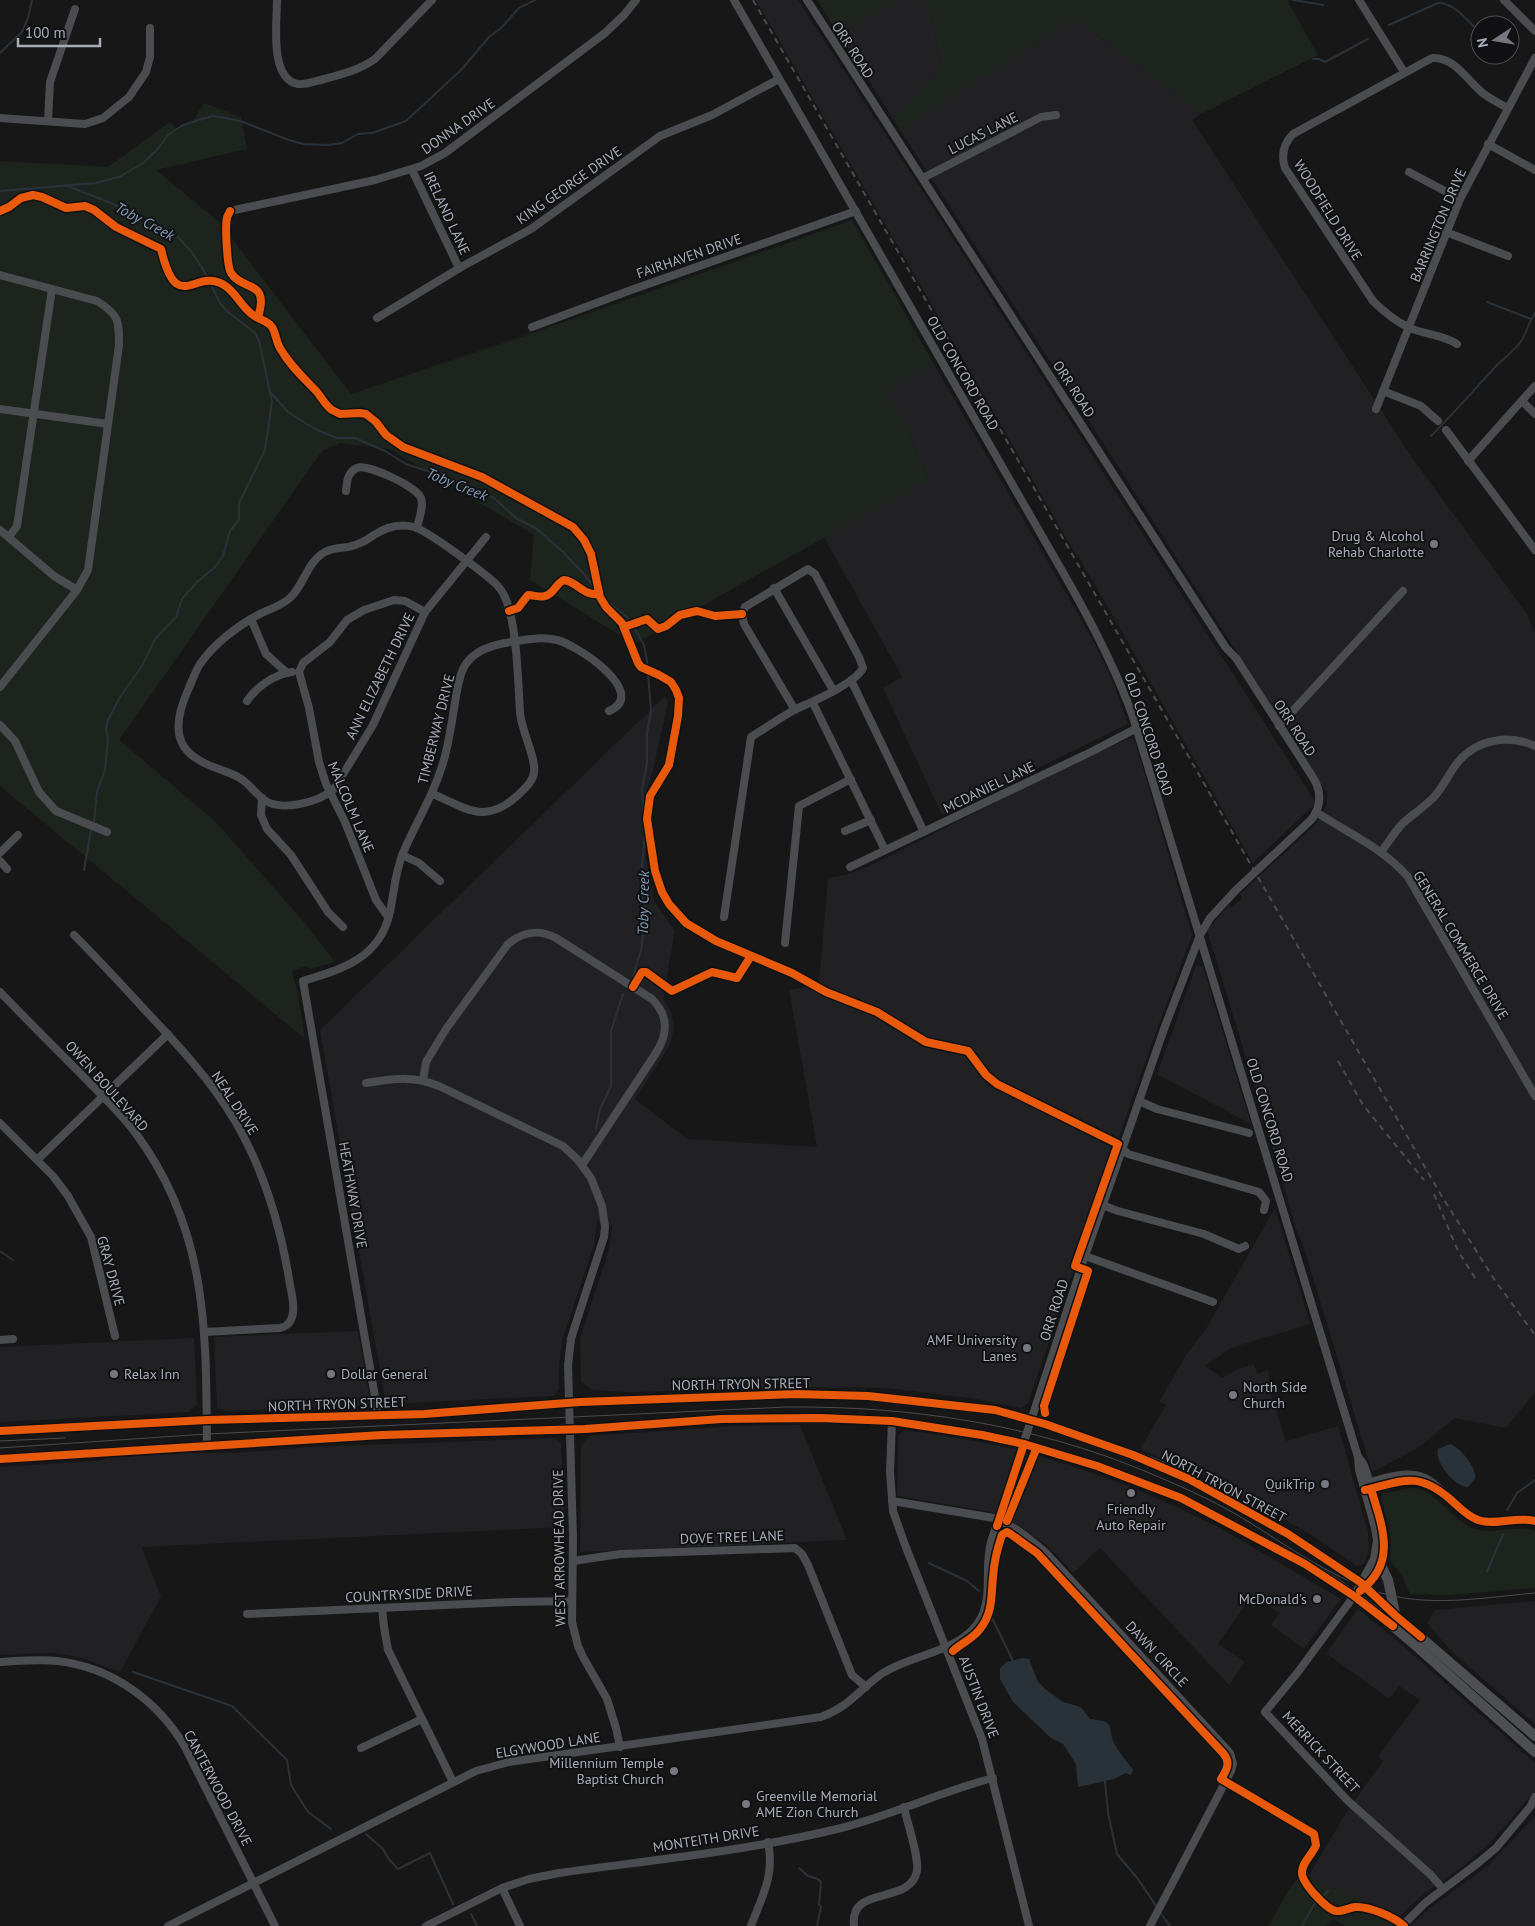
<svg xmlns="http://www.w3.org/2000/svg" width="1535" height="1926" viewBox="0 0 1535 1926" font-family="'PT Sans',sans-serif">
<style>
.built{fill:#212123}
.green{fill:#1d241e}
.water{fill:#2a3239}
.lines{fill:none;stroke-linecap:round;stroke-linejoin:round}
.stream{stroke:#2a3239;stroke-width:2}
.minor{stroke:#4b4c50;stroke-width:8}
.major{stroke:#4d4f52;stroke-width:10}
.tram{stroke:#4b4c4f;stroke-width:1}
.rail{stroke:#4b4c4f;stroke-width:2;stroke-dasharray:6 5;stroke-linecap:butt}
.cycleway-casing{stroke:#111113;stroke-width:11}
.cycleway{stroke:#e8590c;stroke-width:8}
.poi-dot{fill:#757880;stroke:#111113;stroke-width:2}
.labels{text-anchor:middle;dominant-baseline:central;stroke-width:4;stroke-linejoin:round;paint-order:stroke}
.street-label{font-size:14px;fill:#a8adb8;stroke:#111113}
.poi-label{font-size:14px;fill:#a8adb8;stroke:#111113;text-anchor:end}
.water-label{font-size:15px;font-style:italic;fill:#7f9bb3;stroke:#111113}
</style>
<rect width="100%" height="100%" fill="#171717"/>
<g class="built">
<path d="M756 0H798L923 192 1316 803 1253 863 1118 625 1077 554 1076 555Z"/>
<path d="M896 0H921L929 5 941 66 904 109 892 117 839 35Z"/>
<path d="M1075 18 1201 114 1192 120 1413 459 1527 614 1535 633V1392L1506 1428 1455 1418 1415 1450 1372 1472 1304 1248 1296 1229 1263 1113 1207 930 1229 905 1232 907 1242 898 1240 894 1315 825 1327 804V793L1092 426 900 130Z"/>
<path d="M933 362 1095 644 1115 687 1128 724 942 815 883 688 902 677 824 537 929 479 910 439 913 437 884 390Z"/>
<path d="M664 697 668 701 653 770 644 799 646 857 654 901 675 931 663 998 672 1015 674 1028 670 1045 635 1099 687 1139 817 1147 789 990 819 985 828 878 845 875 870 866 1020 790 1129 738 1135 741 1192 935 1142 1070 1028 1403 1021 1408 976 1399 887 1388 806 1387 629 1392 592 1390 581 1382 580 1338 610 1246 612 1225 597 1221 594 1245 562 1341 559 1365V1389L553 1396 386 1404 320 1030Z"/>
<path d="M1198 965 1203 967 1251 1124 1157 1074 1196 966Z"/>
<path d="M1275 1208 1310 1324 1231 1348 1205 1366 1222 1378 1238 1369 1254 1364 1257 1374 1268 1370 1272 1398 1286 1441 1338 1426 1368 1532 1369 1548 1366 1559 1364 1564 1357 1566 1310 1534 1218 1482 1188 1467 1166 1461 1140 1449 1166 1405 1159 1402 1186 1355 1206 1329Z"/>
<path d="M358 1331 371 1406 226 1411 217 1408 214 1337Z"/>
<path d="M194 1338 197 1404 189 1412 0 1422V1347Z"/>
<path d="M800 1425 847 1540 580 1552 581 1445 590 1436 737 1426Z"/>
<path d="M904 1430 965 1439 1015 1449 1072 1466 1118 1482 1177 1507 1220 1528 1341 1599 1304 1649 1271 1625 1279 1613 1249 1593 1243 1602 1246 1604 1218 1644 1245 1662 1229 1685 1100 1548 1073 1573 1049 1547 1015 1523 991 1512 897 1496 898 1436Z"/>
<path d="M555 1438 561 1443 565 1527 142 1547 161 1597 120 1672 85 1659 67 1655 52 1653 0 1655V1467L96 1461 108 1458 184 1453H235L310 1447Z"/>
<path d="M1535 1601V1724L1450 1650 1427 1623 1435 1610Z"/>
<path d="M1358 1609 1401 1644 1535 1763V1791L1491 1842 1466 1864 1424 1894 1400 1916 1411 1925 1430 1908 1489 1865 1535 1816V1926H1380L1399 1916 1308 1877 1347 1811 1383 1761 1378 1756 1420 1700 1399 1686 1389 1699 1326 1653Z"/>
</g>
<g class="green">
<path d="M817 0H896L839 35Z"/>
<path d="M921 0H1287L1318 55 1201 114 1075 18 900 130 892 117 904 109 941 66 929 5Z"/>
<path d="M204 103 241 117 247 149 156 170 219 222 351 394 533 333 852 220 933 362 885 390 913 437 910 439 929 479 634 644 530 580 534 535 389 449 340 443 322 451 119 740 214 820 304 922 335 962 310 969 305 966 292 972 297 990 305 1039 0 786V161L108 167 170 122 178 130 194 119Z"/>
<path d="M1410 1488C1435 1488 1449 1517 1470 1527 1492 1537 1514 1524 1535 1531V1588L1450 1595 1410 1594 1401 1574 1389 1560C1394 1538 1386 1519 1381 1497L1383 1494Z"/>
<path d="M1301 1875 1308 1877 1400 1916 1380 1926H1345L1335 1919 1325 1926H1268L1292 1885Z"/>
</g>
<g class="water">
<path d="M1450 1444C1461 1448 1477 1468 1475 1479L1468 1487C1455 1487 1434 1462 1438 1449Z"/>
<path d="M1023 1658 1029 1659 1038 1682 1045 1689 1063 1702 1081 1707 1090 1719C1118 1722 1106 1725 1114 1743 1119 1753 1127 1761 1133 1770L1131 1775 1126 1773 1114 1779 1078 1787 1076 1765 1072 1758 1063 1744 1051 1738 1013 1702 1000 1679V1668L1007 1662Z"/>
</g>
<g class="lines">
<g class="stream">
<path d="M1293 0 1323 5"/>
<path d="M1389 25 1438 3C1454 2 1470 23 1480 33"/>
<path d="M0 53 22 32 28 18 32 0"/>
<path d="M1313 59H1319L1325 62 1368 39"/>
<path d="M65 185 111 203 177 236 190 250 203 269 220 303 228 312 255 333 259 341 272 402 265 450 239 503V520L230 531 223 556 215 567 197 582 182 599 176 617 155 639 142 666 120 697 108 720 106 729 108 739 106 759 105 770 97 792 94 821"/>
<path d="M0 191 96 183 119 177 143 163 157 150 168 135 183 125 212 116 226 118 243 122 289 140 303 144 328 145 342 143 358 134 372 133 406 121 462 69 489 37 501 28 519 8 535 0"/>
<path d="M1487 302 1531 319"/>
<path d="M271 393 289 413 315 429 337 438H355L385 451 406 464 455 480 494 498 516 518 537 529 563 552 583 573 601 596 627 617 638 634 644 645 647 661 651 711 647 733V764L642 789 645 834 641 876V892L646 909 641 950 632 979"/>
<path d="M1431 436C1454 413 1475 389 1497 365 1504 358 1513 352 1519 344 1527 334 1528 323 1535 313"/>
<path d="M84 870 91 830"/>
<path d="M596 1129 600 1109 611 1086V1031L623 994"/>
<path d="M0 1251 13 1260"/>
<path d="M1507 1510 1517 1493 1535 1480"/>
<path d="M929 1563 967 1581 979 1591"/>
<path d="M1487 1572 1503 1534"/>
<path d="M992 1618 1013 1661"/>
<path d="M133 1672 232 1706 287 1760 291 1785 308 1812 331 1829"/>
<path d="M1105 1781 1108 1813 1117 1854 1138 1879 1156 1906"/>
<path d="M366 1834 383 1849 388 1858 398 1869 430 1853 453 1904"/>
<path d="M799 1868 808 1876 818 1879 821 1882 819 1904 821 1907 817 1926"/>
<path d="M471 1914 477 1926"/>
<path d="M1162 1915 1170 1926"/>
<path d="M1302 1926 1315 1903 1328 1891"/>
</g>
<g class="minor">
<path d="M277 0C277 22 269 79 298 84 306 85 316 81 324 79 343 74 359 70 375 59L432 0"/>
<path d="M734 0 1069 583C1094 627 1116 669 1133 717L1358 1457 1359 1470 1375 1528 1377 1540 1374 1559 1354 1596 1298 1672 1265 1712 1347 1800 1431 1875 1443 1889"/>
<path d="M1359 0 1404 72"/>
<path d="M1504 0 1535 31"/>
<path d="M0 118 85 124 103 118 129 97 146 72 150 57V28"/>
<path d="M48 120 50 82 75 9"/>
<path d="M1488 144 1535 170"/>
<path d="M412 170 459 268"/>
<path d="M1409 172 1460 199"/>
<path d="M923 178 1041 117 1056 115"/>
<path d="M230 211 375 180 421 166 445 153 605 33 624 15 636 0"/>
<path d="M1446 232 1508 256"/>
<path d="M0 275 97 301C119 315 119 320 119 345L88 570 77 590 0 687"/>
<path d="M377 318 463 266 531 229 660 136 712 115 779 79"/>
<path d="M532 327 631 290 856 211"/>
<path d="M1457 344C1442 334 1424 335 1408 327 1395 321 1383 311 1373 301L1285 168C1281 155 1284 143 1293 134L1432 58C1456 57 1467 81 1484 94 1491 99 1500 104 1508 108"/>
<path d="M1383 391 1421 406 1438 421"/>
<path d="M1522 401 1535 414"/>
<path d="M0 409 108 424"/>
<path d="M1376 409 1460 199 1535 58"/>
<path d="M1446 430 1535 550"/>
<path d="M1468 461 1535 386"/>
<path d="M346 491C347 482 347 472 357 468 367 463 417 487 421 498 424 507 419 518 417 528"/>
<path d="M0 530 54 576 77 590"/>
<path d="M9 537 17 526 52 289"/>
<path d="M774 588 833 690"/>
<path d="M251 619 266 654 287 673"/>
<path d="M299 672 309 708 319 762 326 784 345 822 376 900 388 917"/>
<path d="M299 672 303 663 330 642 347 620 364 610 394 600 405 601 425 612"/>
<path d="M851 680 924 832"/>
<path d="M247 701C256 687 275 674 292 672"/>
<path d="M813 703 885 850"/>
<path d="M0 725 15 741 39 792 56 811 107 832"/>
<path d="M1279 726 1403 591"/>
<path d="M433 794C467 809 486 825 518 795 525 788 533 782 534 772 536 756 521 731 520 712 518 682 517 621 504 595 502 591 499 587 496 584 483 572 428 531 414 527 399 523 386 527 374 535 366 541 358 545 348 547 340 548 332 548 325 552 308 561 304 584 291 597 282 606 269 609 258 615 237 626 214 644 200 664 195 672 192 681 188 690 177 715 170 744 199 760 211 768 226 770 238 777 248 782 254 792 263 799 280 813 319 802 334 789L373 725 425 612 486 537"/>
<path d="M262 798 261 815 267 829 291 855 328 912 343 927"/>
<path d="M1316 812C1348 833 1383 848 1408 877L1535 1096"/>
<path d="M845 831 871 820"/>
<path d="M1381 852C1388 843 1394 833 1402 824 1412 815 1424 807 1434 797 1444 786 1449 773 1458 762 1477 739 1509 734 1535 746"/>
<path d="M0 853 18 835"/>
<path d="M402 855 419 863 440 881"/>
<path d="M0 861 7 869"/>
<path d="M850 867 1093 751 1137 728"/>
<path d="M724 917 751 737C766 728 780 718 794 710 811 702 855 684 863 668L859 657 815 574 808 569 745 607 742 614 744 624 795 710"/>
<path d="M74 935C98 959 121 984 144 1009 177 1044 211 1080 235 1121 265 1172 281 1227 290 1285 293 1299 299 1324 280 1328L204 1332"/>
<path d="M785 943 799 806 851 779"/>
<path d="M0 992C26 1019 53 1046 80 1073 98 1092 118 1110 134 1131 208 1229 206 1329 207 1446"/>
<path d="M423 1080 426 1062 446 1029 508 944C522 932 539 929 556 938L652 999C669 1016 668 1034 656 1053L582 1165"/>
<path d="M366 1083C394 1079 412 1075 439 1086L563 1146 577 1159 591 1178 602 1206 605 1227 604 1237 575 1326 571 1339 568 1365 573 1537 572 1622 578 1646 583 1657 607 1699 616 1728 620 1747"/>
<path d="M1139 1101 1157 1109 1249 1133"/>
<path d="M0 1123 53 1176 68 1196 91 1237 115 1336"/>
<path d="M1122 1148 1128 1154 1259 1192 1266 1201 1264 1210"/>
<path d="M38 1159 168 1034"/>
<path d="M1102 1205 1118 1211 1204 1234 1239 1249 1245 1246"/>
<path d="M1085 1256 1213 1302"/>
<path d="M0 1340 13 1339"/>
<path d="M378 1414 303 981C343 969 380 958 390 912 394 892 395 872 403 853 417 820 436 791 445 756 450 736 453 716 456 696 458 687 459 676 464 667 472 652 489 646 505 643 522 640 540 636 557 640 577 645 650 693 609 711"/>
<path d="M892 1421 890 1472 893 1511 905 1545 982 1739 1029 1926"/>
<path d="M1358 1457C1366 1464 1368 1479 1371 1489 1382 1524 1398 1563 1362 1590"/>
<path d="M1363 1484C1383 1479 1411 1467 1430 1481 1438 1486 1445 1495 1453 1502 1460 1508 1468 1516 1478 1519 1496 1526 1516 1516 1535 1521"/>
<path d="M1367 1490 1408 1481 1424 1483"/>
<path d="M892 1501 994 1518C1013 1525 1030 1539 1045 1552L1230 1753 1233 1764 1231 1771 1150 1926"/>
<path d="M573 1561 620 1554 795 1548 802 1554 808 1565 852 1675 866 1687"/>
<path d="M382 1608 384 1627 388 1650 431 1737"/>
<path d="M247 1614 512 1602 572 1601"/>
<path d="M0 1662C19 1661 38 1659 57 1661 112 1667 158 1701 185 1747L275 1926"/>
<path d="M432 1739 453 1782"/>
<path d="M361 1748 422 1719"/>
<path d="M502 1888 520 1926"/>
<path d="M168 1926 476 1771 509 1762 821 1717C851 1706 859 1689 883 1673 912 1654 965 1651 981 1618 993 1595 984 1567 991 1542L1085 1256 1164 1029 1200 935 1210 918 1237 889 1312 819C1321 806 1322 793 1314 779L1236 658 1226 648 1167 557 807 0"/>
<path d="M426 1926 502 1888 529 1879 559 1873C651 1860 747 1851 837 1829 890 1816 940 1792 993 1778"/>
<path d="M751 1926C762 1896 775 1876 768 1842"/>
<path d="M854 1926C849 1884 910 1906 917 1871 919 1855 907 1823 904 1807"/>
<path d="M1402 1926 1425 1903 1478 1863 1496 1848 1530 1807 1535 1797"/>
</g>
<g class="major">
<path d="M0 1431 207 1420 424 1414 580 1402 795 1394 868 1396 995 1410 1045 1424 1157 1464 1189 1479 1288 1534 1360 1582 1396 1616 1535 1736"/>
<path d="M0 1459 382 1435 585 1429 721 1419 820 1418 892 1421 982 1435 1031 1446 1097 1466 1181 1498 1305 1564 1339 1585 1371 1608 1414 1644 1535 1752"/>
<path d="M1381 1565 1388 1580 1395 1613"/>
</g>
<g class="tram">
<path d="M0 1441 65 1438"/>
<path d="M0 1448 207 1434 787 1407C911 1406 1032 1424 1147 1472 1178 1485 1210 1499 1239 1516 1287 1545 1338 1584 1393 1596 1439 1606 1489 1597 1535 1593"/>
</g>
<g class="rail">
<path d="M753 0 1441 1195 1494 1279 1535 1335"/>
<path d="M1338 1061 1363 1105 1424 1180"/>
<path d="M1434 1194 1458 1251 1477 1281"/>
</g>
<g class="cycleway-casing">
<g id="cycleway">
<path d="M0 211 9 207 21 198 33 195 42 197 66 208 85 206 94 210 116 227 161 249C177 317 195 267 224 285 236 292 241 307 253 315 259 320 267 320 272 327 276 333 276 342 280 348 290 366 304 378 317 392 322 398 325 405 332 410L340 414 360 413 366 414 376 422 386 435 403 447 482 477 573 527 584 540 591 554 600 597 606 607 622 623 638 663 641 667 659 675 671 682 676 690 679 698 678 716 669 765 650 796 647 819 655 871 662 892 669 904 686 923 716 941 792 973 826 992 877 1012 926 1042 968 1051 986 1075 997 1084 1118 1144 1075 1266 1088 1271 1044 1406 1045 1413"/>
<path d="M230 211C229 214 227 216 227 218 225 226 227 267 231 273 243 292 270 279 258 317"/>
<path d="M509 611 518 608 528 595C534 595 540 598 545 596 554 594 556 583 564 580 578 582 583 596 599 594"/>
<path d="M624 627 647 619 658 629 666 626 680 615 697 611 715 616 742 614"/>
<path d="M633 987 642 972H646L672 991 712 972 737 978 751 956"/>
<path d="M0 1431 207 1420 424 1414 580 1402 795 1394 868 1396 995 1410 1045 1424 1133 1455 1189 1479 1288 1534 1360 1582 1396 1616 1421 1637"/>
<path d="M0 1459 382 1435 585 1429 721 1419 820 1418 892 1421 982 1435 1024 1444 1097 1466 1181 1498 1305 1564 1354 1596 1393 1626"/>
<path d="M1365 1490C1403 1481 1417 1471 1450 1499 1459 1507 1467 1516 1478 1520 1496 1526 1516 1516 1535 1521"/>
<path d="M1007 1521 1035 1452"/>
<path d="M997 1526 1024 1444"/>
<path d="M1360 1591C1398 1563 1382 1526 1371 1489"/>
<path d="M953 1651C961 1643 973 1639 980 1629 993 1613 991 1596 993 1577 994 1563 997 1549 1002 1535L1007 1532 1009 1533 1037 1553 1050 1567 1223 1753C1231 1762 1227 1770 1221 1779L1314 1834 1316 1845C1313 1854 1302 1862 1302 1872 1301 1882 1326 1909 1336 1911 1342 1912 1348 1908 1355 1907 1369 1906 1394 1917 1404 1926"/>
</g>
</g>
<use href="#cycleway" class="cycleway"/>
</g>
<g class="poi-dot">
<circle cx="1434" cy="544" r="5"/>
<circle cx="1027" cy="1348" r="5"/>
<circle cx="114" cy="1374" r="5"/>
<circle cx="331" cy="1374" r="5"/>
<circle cx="1233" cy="1395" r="5"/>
<circle cx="1325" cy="1484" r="5"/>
<circle cx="1131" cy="1493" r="5"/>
<circle cx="1317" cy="1599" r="5"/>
<circle cx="674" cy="1771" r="5"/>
<circle cx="746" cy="1804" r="5"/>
</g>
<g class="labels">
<g class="street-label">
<text transform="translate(853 50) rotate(57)">ORR ROAD</text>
<text transform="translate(458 126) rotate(-35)">DONNA DRIVE</text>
<text transform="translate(983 133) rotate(-27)">LUCAS LANE</text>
<text transform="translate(569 185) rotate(-35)">KING GEORGE DRIVE</text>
<text transform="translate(1328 210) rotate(58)">WOODFIELD DRIVE</text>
<text transform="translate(447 213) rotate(65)">IRELAND LANE</text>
<text transform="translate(1438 225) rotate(-67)">BARRINGTON DRIVE</text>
<text transform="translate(689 256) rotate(-19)">FAIRHAVEN DRIVE</text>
<text transform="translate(963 373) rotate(60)">OLD CONCORD ROAD</text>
<text transform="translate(1074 389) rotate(57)">ORR ROAD</text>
<text transform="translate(380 676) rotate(-64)">ANN ELIZABETH DRIVE</text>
<text transform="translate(1295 728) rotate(57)">ORR ROAD</text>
<text transform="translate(436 729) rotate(-76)">TIMBERWAY DRIVE</text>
<text transform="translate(1149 734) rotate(72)">OLD CONCORD ROAD</text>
<text transform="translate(989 787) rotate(-26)">MCDANIEL LANE</text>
<text transform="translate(351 807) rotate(67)">MALCOLM LANE</text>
<text transform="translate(1461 945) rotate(59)">GENERAL COMMERCE DRIVE</text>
<text transform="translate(107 1086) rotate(48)">OWEN BOULEVARD</text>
<text transform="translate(235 1103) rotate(57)">NEAL DRIVE</text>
<text transform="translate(1270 1120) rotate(73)">OLD CONCORD ROAD</text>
<text transform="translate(353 1195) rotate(80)">HEATHWAY DRIVE</text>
<text transform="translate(111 1271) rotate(75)">GRAY DRIVE</text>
<text transform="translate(1054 1310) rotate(-72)">ORR ROAD</text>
<text transform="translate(741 1384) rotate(-1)">NORTH TRYON STREET</text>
<text transform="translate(337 1404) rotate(-2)">NORTH TRYON STREET</text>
<text transform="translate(1224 1486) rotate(28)">NORTH TRYON STREET</text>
<text transform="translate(732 1537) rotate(-2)">DOVE TREE LANE</text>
<text transform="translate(559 1548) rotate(-91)">WEST ARROWHEAD DRIVE</text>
<text transform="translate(409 1594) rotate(-3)">COUNTRYSIDE DRIVE</text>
<text transform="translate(1157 1654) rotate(47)">DAWN CIRCLE</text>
<text transform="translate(979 1697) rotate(69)">AUSTIN DRIVE</text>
<text transform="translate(548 1745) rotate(-9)">ELGYWOOD LANE</text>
<text transform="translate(1321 1752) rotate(47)">MERRICK STREET</text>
<text transform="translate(218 1788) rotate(62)">CANTERWOOD DRIVE</text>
<text transform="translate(706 1839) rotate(-9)">MONTEITH DRIVE</text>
</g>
<g class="poi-label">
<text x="1424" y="536">Drug &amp; Alcohol<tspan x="1424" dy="16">Rehab Charlotte</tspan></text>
<text x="1017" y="1340">AMF University<tspan x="1017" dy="16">Lanes</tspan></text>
<text x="124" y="1374" text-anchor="start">Relax Inn</text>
<text x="341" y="1374" text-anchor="start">Dollar General</text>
<text x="1243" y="1387" text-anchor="start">North Side<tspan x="1243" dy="16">Church</tspan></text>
<text x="1315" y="1484">QuikTrip</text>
<text x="1131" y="1509" text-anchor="middle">Friendly<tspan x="1131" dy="16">Auto Repair</tspan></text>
<text x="1307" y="1599">McDonald's</text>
<text x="664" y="1763">Millennium Temple<tspan x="664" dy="16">Baptist Church</tspan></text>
<text x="756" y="1796" text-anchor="start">Greenville Memorial<tspan x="756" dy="16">AME Zion Church</tspan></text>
</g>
<g class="water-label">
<text transform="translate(145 221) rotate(28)">Toby Creek</text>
<text transform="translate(457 484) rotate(22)">Toby Creek</text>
<text transform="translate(643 903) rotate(-89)">Toby Creek</text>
</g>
</g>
<g transform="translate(1495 40) rotate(258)"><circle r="24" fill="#111113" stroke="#4d4f55"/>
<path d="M0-4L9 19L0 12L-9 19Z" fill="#757880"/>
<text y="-8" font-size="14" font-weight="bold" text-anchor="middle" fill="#a8adb8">N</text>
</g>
<path d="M18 38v8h82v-8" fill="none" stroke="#a8adb8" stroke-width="2.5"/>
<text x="25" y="38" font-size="15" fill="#a8adb8" stroke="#111113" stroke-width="4" paint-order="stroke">100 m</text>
</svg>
